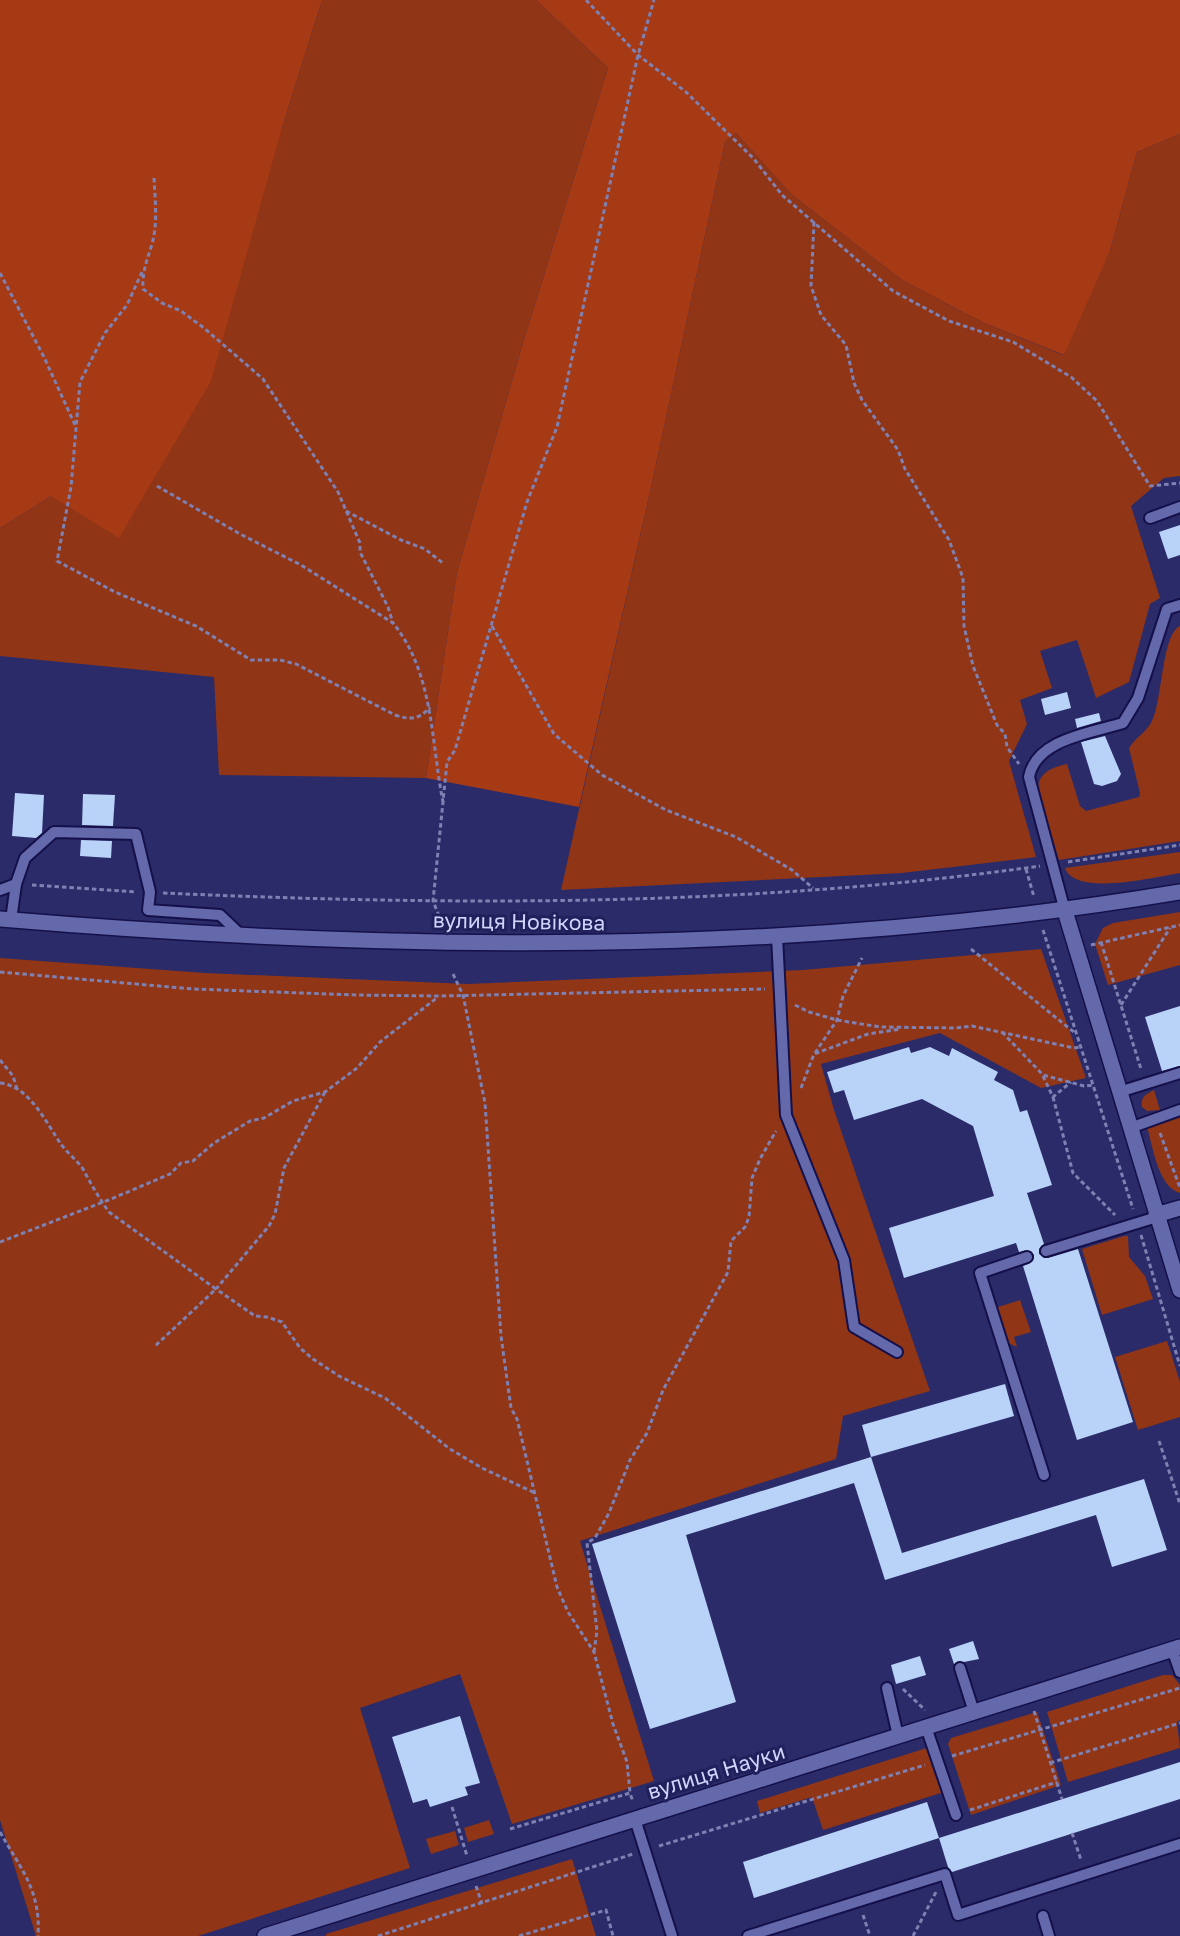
<svg xmlns="http://www.w3.org/2000/svg" width="1180" height="1936" viewBox="0 0 1180 1936" font-family="'Golos Text',sans-serif">
<style>
.green{fill:#903516}
.forest{fill:#a53a14}
.building{fill:#b9d2f8}
.lines{fill:none;stroke-linecap:round;stroke-linejoin:round}
.lane-casing{stroke:#15104a;stroke-width:14}
.secondary-casing{stroke:#15104a;stroke-width:18}
.path{stroke:#7e81b2;stroke-width:3;stroke-dasharray:4.5 3;stroke-linecap:butt}
.lane{stroke:#6369ab;stroke-width:10}
.secondary{stroke:#6369ab;stroke-width:15}
.labels{text-anchor:middle;dominant-baseline:central;stroke-width:6;stroke-linejoin:round;paint-order:stroke}
.street-label{font-size:21px;fill:#cfd5fa;stroke:#21205c}
</style>
<rect width="100%" height="100%" fill="#2a2b68"/>
<g class="green">
<path d="M322 0H536L608 68 523 343 457 572 426 778 219 775 214 677 0 656V528L51 496 282 128Z"/>
<path d="M736 133 791 194 902 280 984 323 1063 355 1109 254 1137 152 1180 134V476L1164 478 1131 506 1160 598 1150 604 1129 682 1096 698 1077 640 1040 651 1052 688 1020 700 1027 724 1009 761 1036 857 902 873 561 890 652 483 725 142Z"/>
<path d="M1180 626V841L1059 860 1038 791C1038 772 1051 768 1067 764L1080 806 1086 811 1139 797 1140 793 1129 748C1135 738 1145 733 1151 723 1163 702 1161 635 1180 626Z"/>
<path d="M1180 852V873C1155 877 1075 897 1065 868Z"/>
<path d="M1180 912V965L1108 985 1095 944 1103 928 1113 923Z"/>
<path d="M1041 949 1086 1078 1041 1088 940 1033 821 1064 834 1110 930 1391 843 1416 836 1459 580 1541 654 1781 512 1824 460 1674 360 1708 410 1868 198 1936H36L0 1820V958L205 973 468 984 803 970Z"/>
<path d="M1154 1090 1160 1110 1147 1111 1142 1107C1140 1097 1146 1094 1154 1090Z"/>
<path d="M1180 1115V1193C1158 1187 1153 1147 1147 1127Z"/>
<path d="M1124 1236H1128L1129 1257 1145 1276 1153 1299 1102 1315 1082 1249Z"/>
<path d="M1020 1300 1031 1332 1014 1337 1017 1347 1004 1341 995 1308Z"/>
<path d="M1167 1341 1180 1382V1417L1138 1430 1115 1357Z"/>
<path d="M1163 1675H1172L1180 1685V1720L1177 1722 1180 1748 1068 1782 1047 1712Z"/>
<path d="M1037 1712 1061 1785 971 1815 948 1744 951 1738Z"/>
<path d="M930 1747 944 1792 823 1830 812 1797 760 1813 757 1801Z"/>
<path d="M489 1820 494 1834 468 1842 464 1828Z"/>
<path d="M455 1831 459 1845 431 1854 426 1839Z"/>
<path d="M572 1859 596 1936H326V1934Z"/>
</g>
<g class="forest">
<path d="M0 0H322L282 128 211 381 119 538 51 496 0 528Z"/>
<path d="M536 0H1180V134L1137 152 1109 254 1064 355 984 323 902 280 791 194 736 133 725 142 652 483 579 807 426 778 457 572 523 343 608 68Z"/>
</g>
<g class="building">
<path d="M1180 525V555L1168 559 1159 532Z"/>
<path d="M1067 692 1071 708 1045 715 1041 699Z"/>
<path d="M1099 713 1101 721 1077 728 1075 719Z"/>
<path d="M1105 736 1121 774 1117 781 1102 786 1094 784 1081 742Z"/>
<path d="M15 793 44 795 42 833 36 838 12 836Z"/>
<path d="M83 794 115 795 113 826 82 825Z"/>
<path d="M81 840 112 841 111 858 80 856Z"/>
<path d="M1180 1006V1066L1162 1071 1145 1017Z"/>
<path d="M909 1047 911 1053 930 1047 949 1056 952 1048 998 1072 994 1080 1013 1090 1020 1112 1027 1110 1052 1185 1027 1193 1044 1244 1039 1249V1254L1048 1258 1078 1249 1133 1422 1077 1440 1023 1266 1033 1261 1034 1255 1031 1251 1019 1252 1016 1243 904 1278 889 1228 994 1196 973 1126 922 1099 854 1120 844 1090 834 1093 827 1072Z"/>
<path d="M1005 1384 1014 1416 871 1457 862 1425Z"/>
<path d="M871 1457 902 1553 1144 1479 1167 1550 1112 1567 1096 1515 885 1580 854 1483 686 1535 736 1702 650 1729 592 1544Z"/>
<path d="M973 1641 979 1659 954 1664 949 1649Z"/>
<path d="M920 1656 926 1675 896 1684 891 1665Z"/>
<path d="M460 1716 480 1783 465 1787 468 1795 430 1807 427 1799 413 1803 392 1737Z"/>
<path d="M1180 1762V1799L952 1872 948 1867 939 1838Z"/>
<path d="M927 1802 939 1838 754 1898 743 1862Z"/>
</g>
<g class="lines">
<g class="lane-casing">
<g id="lane">
<path d="M1150 518 1180 507"/>
<path d="M0 890 16 884"/>
<path d="M1065 911 1029 777C1036 739 1091 733 1123 723L1138 698 1167 609 1180 605"/>
<path d="M11 920 16 884 25 858 54 832 136 834 150 892 148 910 220 915 241 935"/>
<path d="M777 936 786 1115 844 1260 854 1327 897 1352"/>
<path d="M1119 1092 1180 1073"/>
<path d="M1130 1128 1180 1110"/>
<path d="M1046 1251 1157 1217"/>
<path d="M1027 1257 980 1273 1044 1475"/>
<path d="M1172 1649 1180 1672"/>
<path d="M960 1668 974 1712"/>
<path d="M887 1688 898 1736"/>
<path d="M926 1727 956 1815"/>
<path d="M635 1819 672 1936"/>
<path d="M1043 1916 1049 1936"/>
<path d="M748 1936 945 1874 958 1915 1180 1844"/>
</g>
</g>
<g class="secondary-casing">
<g id="secondary">
<path d="M1065 911 1180 1290"/>
<path d="M0 919C392 952 791 957 1180 892"/>
<path d="M1156 1215 1180 1208"/>
<path d="M265 1936 1180 1647"/>
</g>
</g>
<g class="path">
<path d="M586 0 638 55 686 92 754 159 782 195 893 291 949 321 1013 342 1071 377 1097 401 1150 486 1180 483"/>
<path d="M154 178C155 200 158 223 152 244 147 261 142 271 143 289L162 303 181 311 204 328 263 379 338 492 360 543V552L388 607 393 623"/>
<path d="M814 222 811 286 821 315 846 345 854 383 862 400 898 450 905 469 949 540 963 578 964 626 973 666 997 725 1005 734 1007 747 1019 764"/>
<path d="M142 272 127 305 105 333 80 382 71 487 57 561 115 592 196 626 251 660H280L296 664 395 715C410 720 419 720 430 707"/>
<path d="M0 273 44 357 75 425"/>
<path d="M157 486 240 534 301 565 393 623C434 673 431 743 443 802"/>
<path d="M346 511 401 540 425 549 444 564"/>
<path d="M492 626 554 734 602 775 666 810 736 837 792 870 813 888"/>
<path d="M1068 862 1180 845"/>
<path d="M1026 869 1034 897"/>
<path d="M32 885 136 892"/>
<path d="M163 893C455 906 750 907 1040 866"/>
<path d="M439 916 433 901 447 762 455 750 527 502 557 427 638 55 654 0"/>
<path d="M1043 930 1133 1209"/>
<path d="M1101 942 1141 1069"/>
<path d="M1091 945 1180 925"/>
<path d="M971 949 1075 1033"/>
<path d="M0 972 193 989 356 995 440 996 765 989"/>
<path d="M453 974 463 995 485 1103 501 1336 511 1408 517 1419 557 1587 568 1612 594 1652 613 1724 627 1762 630 1793"/>
<path d="M795 1005 809 1012 837 1020 880 1027 956 1028 972 1026 1074 1048 1080 1047"/>
<path d="M1121 1005 1170 928"/>
<path d="M1002 1032 1043 1075 1084 1086 1093 1085"/>
<path d="M815 1053 837 1020 843 996 862 958"/>
<path d="M0 1060 13 1076 17 1089"/>
<path d="M1043 1076 1053 1097 1071 1082"/>
<path d="M0 1083C30 1086 46 1123 61 1144 67 1153 77 1160 83 1169 91 1184 99 1198 109 1212L216 1289 154 1347"/>
<path d="M801 1088 814 1054 868 1034 901 1029"/>
<path d="M325 1092 284 1168 275 1214 269 1226 216 1289 255 1316 267 1317 282 1322 300 1348 313 1359 339 1376 385 1398 450 1449 482 1468 535 1493"/>
<path d="M1053 1097 1073 1173 1115 1215"/>
<path d="M1160 1133 1180 1188"/>
<path d="M1141 1235 1180 1366"/>
<path d="M0 1242 111 1199 170 1174 181 1163 193 1161 214 1143 250 1121 264 1118 293 1101 325 1092 357 1068 380 1042 438 997"/>
<path d="M1159 1441 1180 1504"/>
<path d="M594 1652 597 1631 587 1543 595 1538 609 1513 630 1460 647 1433 663 1390 728 1272 731 1241 745 1227 749 1217 752 1178 760 1159 776 1131"/>
<path d="M903 1689 925 1710"/>
<path d="M1034 1711 1062 1799"/>
<path d="M952 1756 1180 1688"/>
<path d="M1050 1763 1180 1723"/>
<path d="M452 1807 467 1856"/>
<path d="M970 1810 1057 1782"/>
<path d="M510 1829 630 1793 633 1802"/>
<path d="M0 1832C21 1869 41 1891 38 1936"/>
<path d="M1072 1833 1081 1860"/>
<path d="M659 1846 925 1765"/>
<path d="M476 1886 482 1904"/>
<path d="M863 1915 870 1936"/>
<path d="M378 1936 633 1854"/>
<path d="M519 1936 606 1910 613 1936"/>
<path d="M913 1936 936 1892"/>
</g>
<use href="#lane" class="lane"/>
<use href="#secondary" class="secondary"/>
</g>
<g class="labels">
<g class="street-label">
<text transform="translate(519 921) rotate(1)">вулиця Новікова</text>
<text transform="translate(716 1771) rotate(-17)">вулиця Науки</text>
</g>
</g>
</svg>
